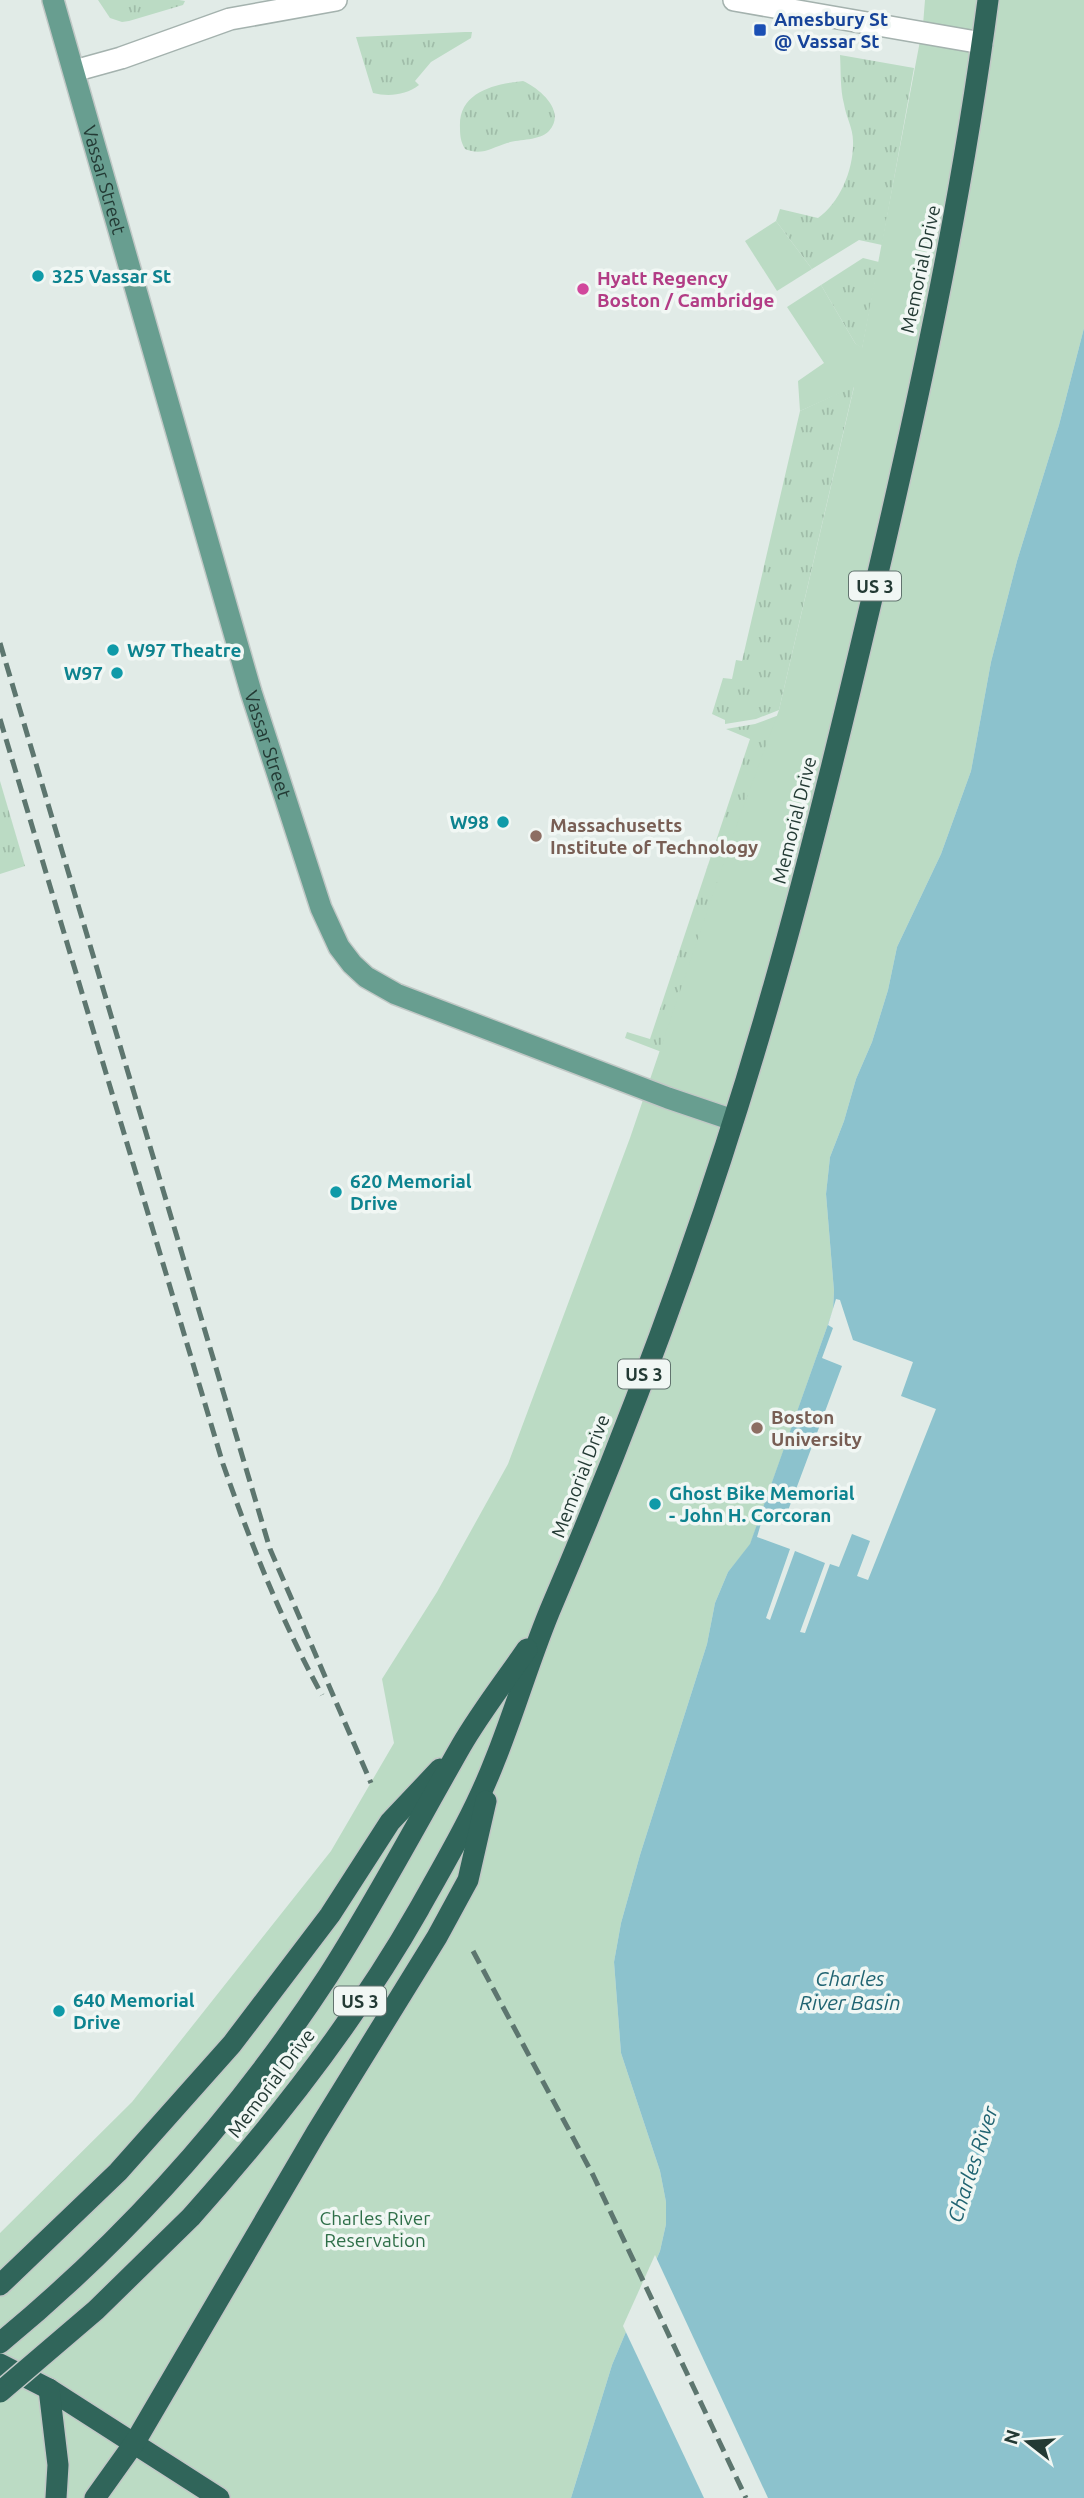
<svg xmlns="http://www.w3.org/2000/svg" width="1084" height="2498" viewBox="0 0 1084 2498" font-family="Ubuntu,sans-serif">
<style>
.grass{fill:url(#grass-tufts)}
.green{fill:#bbdbc4}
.water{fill:#8cc2cd}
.pier{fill:#e1ebe7}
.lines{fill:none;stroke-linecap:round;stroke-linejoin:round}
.minor-casing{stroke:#a4b2ae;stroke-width:24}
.major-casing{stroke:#c1c8c6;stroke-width:24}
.highway-casing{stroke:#c1c8c6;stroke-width:24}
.minor{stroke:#fff;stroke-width:21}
.major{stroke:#689e90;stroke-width:21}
.highway{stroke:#30655a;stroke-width:21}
.rail{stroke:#5d766f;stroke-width:5;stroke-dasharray:14 7;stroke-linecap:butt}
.highway-bridge-casing{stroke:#c1c8c6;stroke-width:24;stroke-linecap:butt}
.highway-bridge{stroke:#30655a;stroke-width:21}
.transit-dot{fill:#1a4fb4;stroke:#f1f7f4;stroke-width:2.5}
.culture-dot{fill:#0f9aa8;stroke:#f1f7f4;stroke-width:2.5}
.hotel-dot{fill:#d1479c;stroke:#f1f7f4;stroke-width:2.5}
.education-dot{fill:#8d6e63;stroke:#f1f7f4;stroke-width:2.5}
.labels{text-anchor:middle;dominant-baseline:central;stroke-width:7;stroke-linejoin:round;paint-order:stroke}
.shield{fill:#f1f7f4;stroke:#61736e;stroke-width:2}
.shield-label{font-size:18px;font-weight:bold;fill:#233a34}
.transit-label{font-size:19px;font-weight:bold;fill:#164399;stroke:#f1f7f4;text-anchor:start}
.street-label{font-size:19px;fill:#233a34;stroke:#f1f7f4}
.culture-label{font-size:19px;font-weight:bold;fill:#0d838f;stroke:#f1f7f4;text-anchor:start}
.hotel-label{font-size:19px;font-weight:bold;fill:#b23c85;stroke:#f1f7f4;text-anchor:start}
.education-label{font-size:19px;font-weight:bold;fill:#785e54;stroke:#f1f7f4;text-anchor:start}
.park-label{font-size:19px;fill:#2f6f49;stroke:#f1f7f4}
.water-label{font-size:21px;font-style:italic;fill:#206472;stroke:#f1f7f4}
</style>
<defs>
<pattern id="grass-tufts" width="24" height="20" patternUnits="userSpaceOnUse" patternTransform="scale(1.75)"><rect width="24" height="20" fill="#bbdbc4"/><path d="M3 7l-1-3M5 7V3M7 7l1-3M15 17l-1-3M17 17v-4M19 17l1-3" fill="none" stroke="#a0bda9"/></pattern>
</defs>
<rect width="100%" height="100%" fill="#e1ebe7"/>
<g class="grass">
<path d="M98 0H179L185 1 183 5 129 21 122 22 110 18Z"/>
<path d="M465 32H472L471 38 431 62 415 81 419 85C406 95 389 97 373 93L356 37Z"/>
<path d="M840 55 914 68 882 245 859 240 812 269 776 221 780 209 818 218C840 203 854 169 853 141 853 128 846 117 844 104 840 89 841 71 840 55Z"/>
<path d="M523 81C539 88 567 111 549 131 539 141 519 139 507 143 491 148 482 156 465 149 461 142 460 137 460 128 458 92 494 84 523 81Z"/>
<path d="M863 258 879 262 862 349 855 343 821 285Z"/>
<path d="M854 386 779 710 756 719 725 724V720L712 714 723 678 732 679 736 660 742 661 800 411Z"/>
<path d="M779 715 680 1059 625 1038 627 1032 650 1039 750 739 726 729 755 724Z"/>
<path d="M0 781 25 866 0 874Z"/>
</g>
<g class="green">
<path d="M925 0H1084V328L1059 425 1017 561 991 662 971 771 941 854 897 947 888 990 872 1042 856 1079 844 1121 830 1157 826 1194 834 1291 833 1310 750 1545 728 1572 715 1603 707 1644 640 1855 621 1923 614 1962 621 2053 660 2171 666 2202V2224L660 2251 612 2365 571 2498H0V2233L132 2102 331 1851 394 1743 382 1679 437 1592 508 1464 630 1138 736 827 779 710 854 387 800 411 798 381 824 363 787 307 821 285 855 343 862 348 923 25Z"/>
<path d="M776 221 812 269 777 291 745 241Z"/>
</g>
<path class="water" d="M1084 328V2498H571L612 2365 660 2251 666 2224V2202L660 2171 621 2053 614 1962 621 1923 640 1855 707 1644 715 1603 728 1572 750 1544 833 1310 834 1291 826 1194 830 1157 844 1121 856 1079 872 1042 888 990 897 947 941 854 971 771 991 662 1017 561 1059 425Z"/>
<g class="pier">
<path d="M836 1299 840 1300 853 1340 913 1362 901 1396 936 1409 868 1580 857 1576 870 1541 852 1534 839 1567 830 1564 805 1633 800 1632 825 1563 795 1551 770 1620 766 1618 790 1549 757 1537 765 1510 786 1516 842 1366 822 1358 833 1328 828 1325Z"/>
<path d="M655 2255 768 2498H704L623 2326Z"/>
</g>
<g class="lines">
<g class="minor-casing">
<g id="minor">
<path d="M734 0 982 43"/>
<path d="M74 71 121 58 230 19 336 0"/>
</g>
</g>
<g class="major-casing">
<g id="major">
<path id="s1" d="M53 0 251 692 321 908 339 947 352 964 366 977 396 994 668 1098 733 1120"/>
</g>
</g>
<g class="highway-casing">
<g id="highway">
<path d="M191 2217C276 2122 356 2020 419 1909 446 1861 475 1812 495 1760 516 1708 531 1654 553 1603 636 1409 710 1209 768 1006 806 875 838 743 869 611 917 409 961 206 988 0"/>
<path d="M0 2285 118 2172 232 2044 330 1915 390 1822 440 1769"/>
<path d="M0 2343C127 2238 238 2114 328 1976 376 1901 417 1823 461 1746 480 1713 505 1681 527 1649"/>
<path d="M0 2364 49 2389 219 2498"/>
<path d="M49 2389 58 2465 56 2498"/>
<path d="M95 2498 135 2442 316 2133 437 1937 468 1880 486 1801"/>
</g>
</g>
<use href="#minor" class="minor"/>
<use href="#major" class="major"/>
<use href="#highway" class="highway"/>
<g class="rail">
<path d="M0 643 270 1549 371 1783"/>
<path d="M0 719 223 1464C251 1544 281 1620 322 1695"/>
<path d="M473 1951 593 2175 746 2498"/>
</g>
<g class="highway-bridge-casing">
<path id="highway-bridge" d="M0 2392 96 2310 191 2217"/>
</g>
<use href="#highway-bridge" class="highway-bridge"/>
</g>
<rect class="transit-dot" x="753" y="23" width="14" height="14" rx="3.5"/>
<g class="culture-dot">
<circle cx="38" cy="276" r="7"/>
<circle cx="113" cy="650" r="7"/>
<circle cx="117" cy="673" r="7"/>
<circle cx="503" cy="822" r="7"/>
<circle cx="336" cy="1192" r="7"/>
<circle cx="655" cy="1504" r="7"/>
<circle cx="59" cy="2011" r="7"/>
</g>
<circle class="hotel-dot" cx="583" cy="289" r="7"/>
<g class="education-dot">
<circle cx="536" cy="836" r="7"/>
<circle cx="757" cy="1428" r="7"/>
</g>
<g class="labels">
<g class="shield">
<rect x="849" y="571.5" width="52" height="29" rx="5"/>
<rect x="618" y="1359.5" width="52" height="29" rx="5"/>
<rect x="334" y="1986.5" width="52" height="29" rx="5"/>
</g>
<g class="shield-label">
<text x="875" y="586">US 3</text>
<text x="644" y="1374">US 3</text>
<text x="360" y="2001">US 3</text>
</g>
<g class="transit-label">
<text x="774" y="19">Amesbury St<tspan x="774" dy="22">@ Vassar St</tspan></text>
</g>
<g class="street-label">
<text stroke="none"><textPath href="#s1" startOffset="187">Vassar Street</textPath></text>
<text transform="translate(920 269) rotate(-78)">Memorial Drive</text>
<text stroke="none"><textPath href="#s1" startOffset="775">Vassar Street</textPath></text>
<text transform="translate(794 820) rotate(-76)">Memorial Drive</text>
<text transform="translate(580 1476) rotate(-69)">Memorial Drive</text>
<text transform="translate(271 2083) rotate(-53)">Memorial Drive</text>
</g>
<g class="culture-label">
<text x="52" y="276">325 Vassar St</text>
<text x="127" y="650">W97 Theatre</text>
<text x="103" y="673" text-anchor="end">W97</text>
<text x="489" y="822" text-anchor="end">W98</text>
<text x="350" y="1181">620 Memorial<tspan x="350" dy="22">Drive</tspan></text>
<text x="669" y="1493">Ghost Bike Memorial<tspan x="669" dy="22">- John H. Corcoran</tspan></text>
<text x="73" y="2000">640 Memorial<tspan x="73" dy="22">Drive</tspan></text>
</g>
<g class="hotel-label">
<text x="597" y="278">Hyatt Regency<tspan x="597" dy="22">Boston / Cambridge</tspan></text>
</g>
<g class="education-label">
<text x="550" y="825">Massachusetts<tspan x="550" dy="22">Institute of Technology</tspan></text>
<text x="771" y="1417">Boston<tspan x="771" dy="22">University</tspan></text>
</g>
<g class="park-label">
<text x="375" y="2218">Charles River<tspan x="375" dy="22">Reservation</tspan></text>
</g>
<g class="water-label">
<text x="850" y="1978">Charles<tspan x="850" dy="24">River Basin</tspan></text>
<text transform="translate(972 2164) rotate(-72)">Charles River</text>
</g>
</g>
<g transform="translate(1028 2442) rotate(287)" stroke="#f1f7f4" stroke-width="5" paint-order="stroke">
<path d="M0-5L12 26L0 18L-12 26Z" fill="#233a34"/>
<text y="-10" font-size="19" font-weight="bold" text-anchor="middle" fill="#233a34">N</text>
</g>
</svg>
